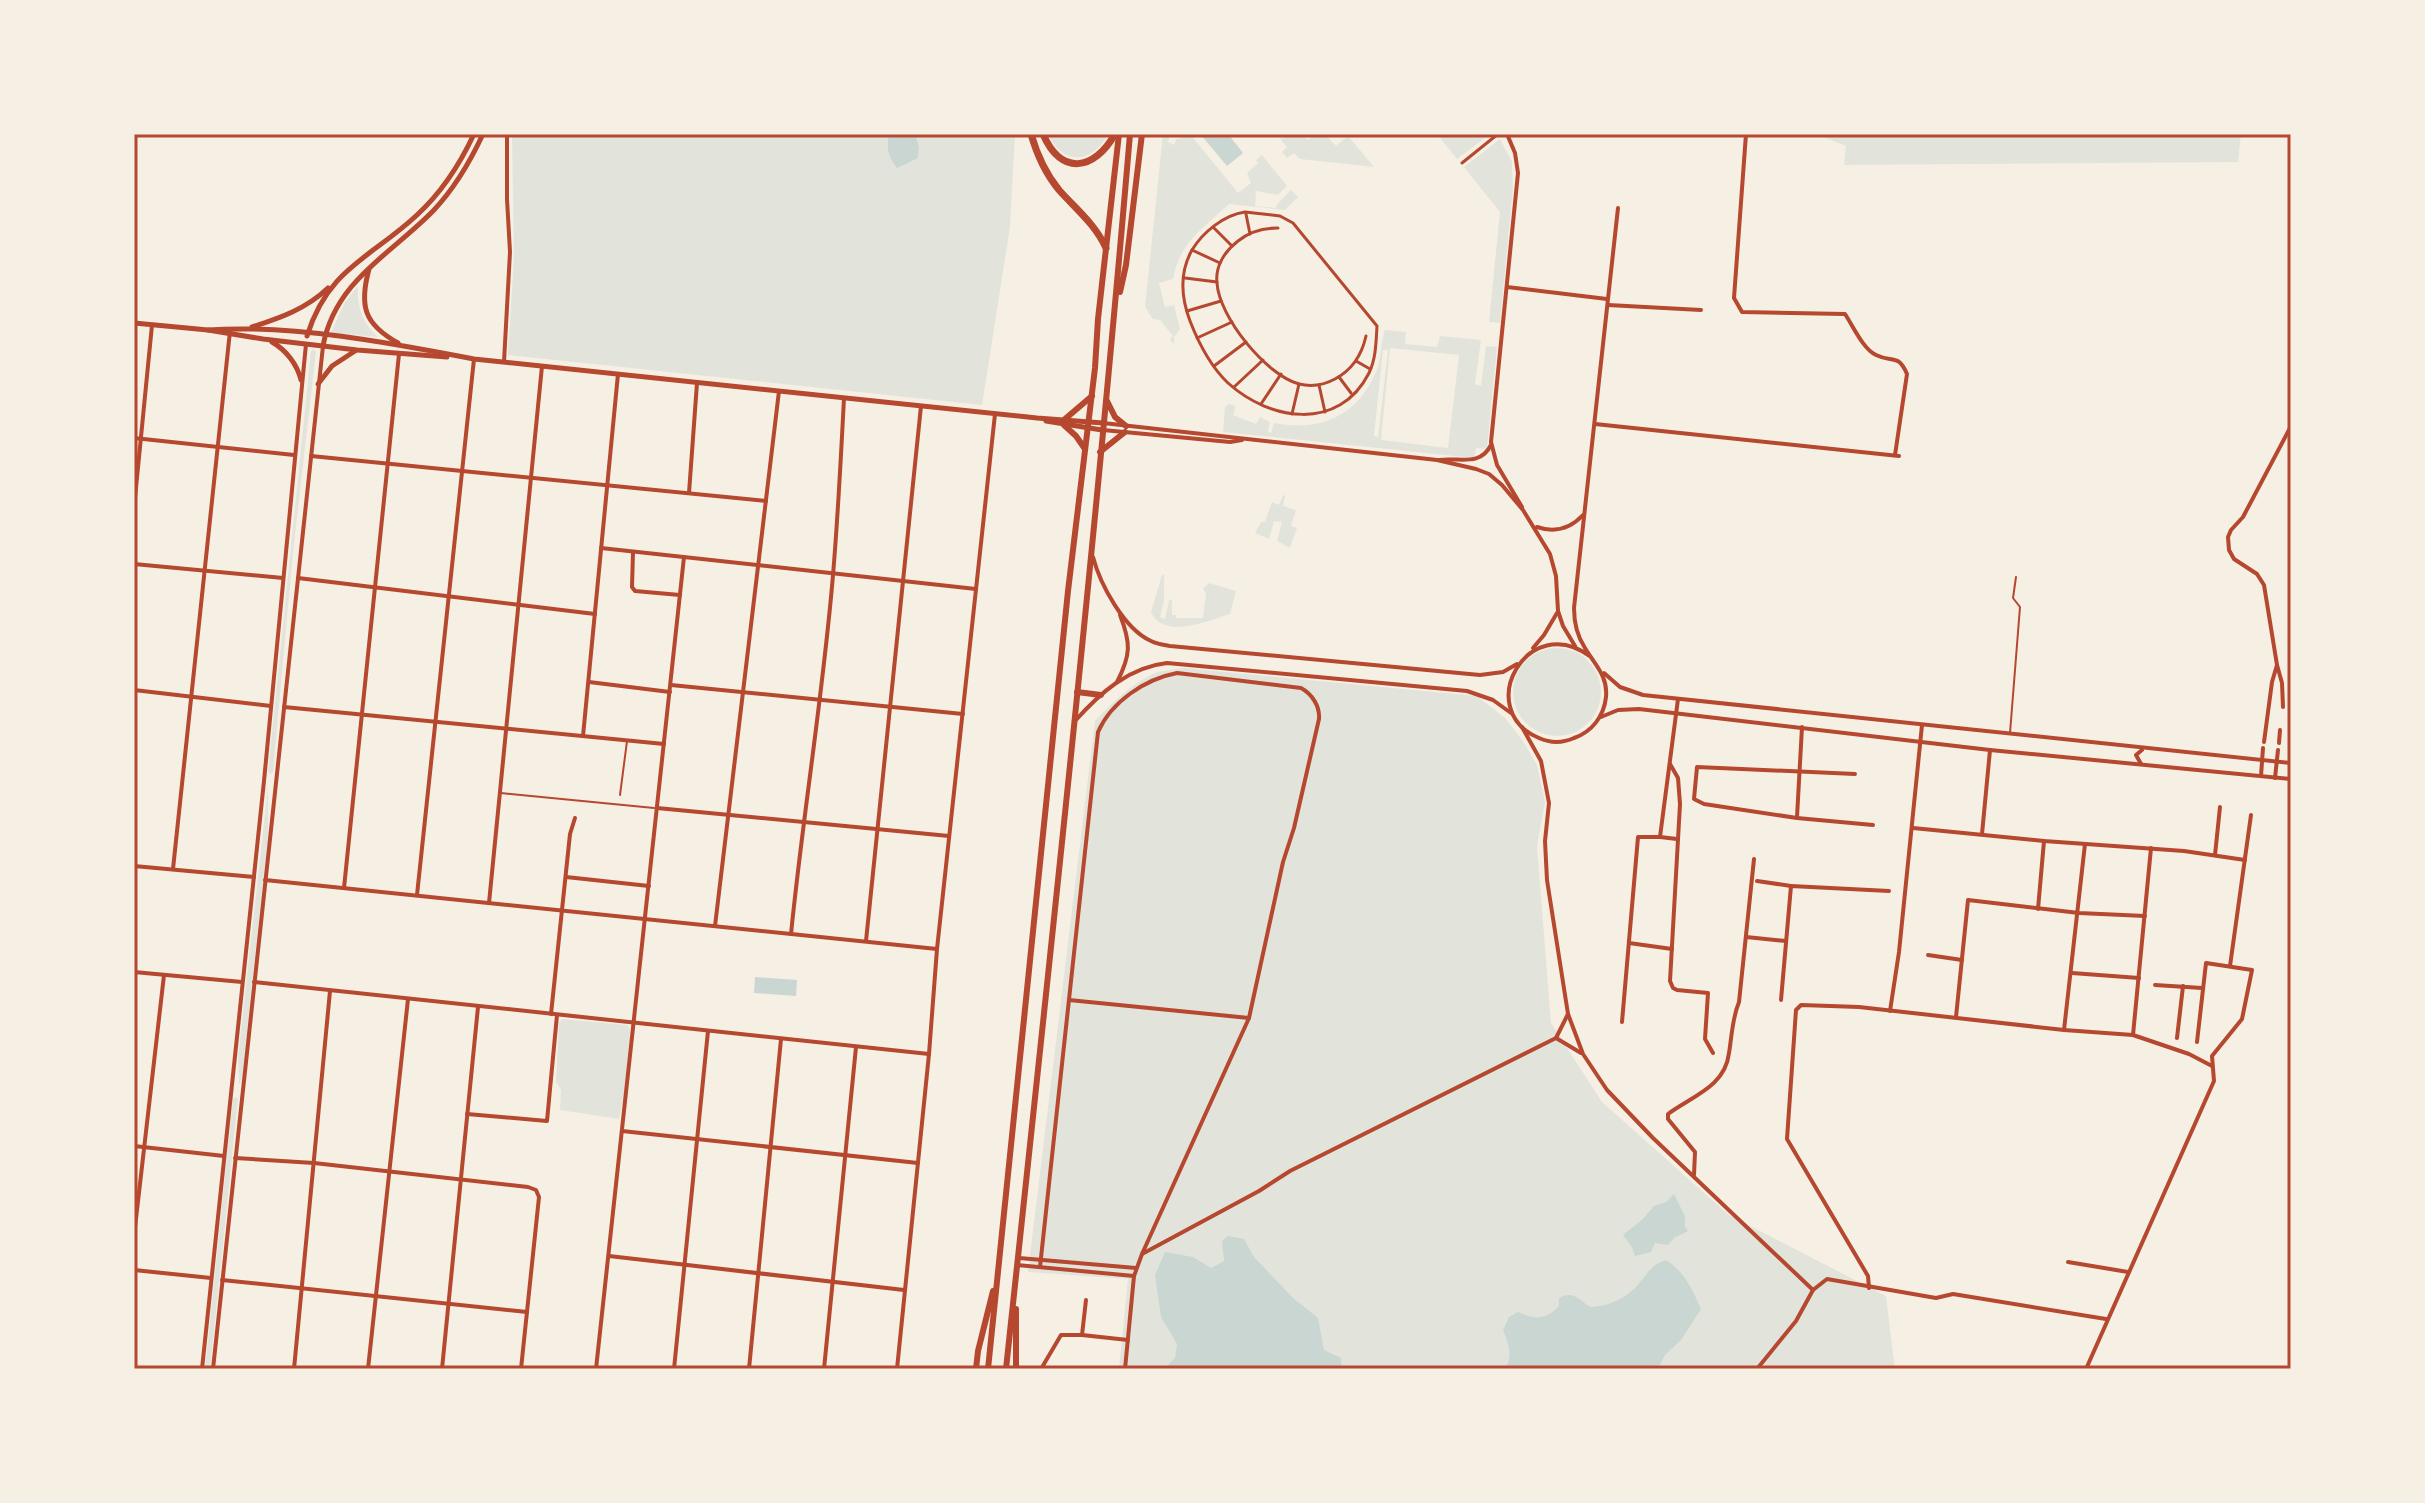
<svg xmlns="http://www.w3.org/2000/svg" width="2425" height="1503" viewBox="0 0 2425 1503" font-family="'Open Sans',sans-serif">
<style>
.green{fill:#e2e4dc;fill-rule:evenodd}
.water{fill:#c9d6d2}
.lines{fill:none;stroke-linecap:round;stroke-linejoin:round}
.service{stroke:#b5482f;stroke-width:2}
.pedestrian{stroke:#b5482f;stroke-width:3}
.minor{stroke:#b5482f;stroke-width:4}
.tertiary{stroke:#b5482f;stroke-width:4}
.secondary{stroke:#b5482f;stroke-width:5}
.primary{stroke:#b5482f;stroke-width:6}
.motorway{stroke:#b5482f;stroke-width:7}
.neatline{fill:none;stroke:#b5482f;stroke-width:3}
</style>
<rect width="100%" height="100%" fill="#f6efe4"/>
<g class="green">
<path d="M512 134H1015L1010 227 982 405 508 355 514 256Z"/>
<path d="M1048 134H1108C1093 164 1062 166 1048 134Z"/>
<path d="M1163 134 1170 135 1168 142 1174 145 1177 138 1180 139 1182 134H1190L1238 193 1251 183 1247 173 1258 163 1256 160 1262 155 1287 186 1278 195 1256 191 1255 206 1276 208 1277 204 1291 190 1298 197 1285 210 1229 204C1203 229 1180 241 1173 279L1159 283 1165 307 1174 305 1180 329 1174 337V344L1170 340 1173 336 1160 320 1153 319 1145 307Z"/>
<path d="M1276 134 1282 139 1288 134H1303L1308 140 1316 134H1325L1336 146 1348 136 1374 167 1300 159 1294 153 1287 158 1282 152 1287 147Z"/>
<path d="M1437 134H1490L1457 159Z"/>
<path d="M1816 134H2241L2238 162 1844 165 1846 146Z"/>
<path d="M1500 139 1512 162 1513 188 1500 323 1489 322 1500 212 1464 167Z"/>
<path d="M358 286C357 307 362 322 378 337L331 333 345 302Z"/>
<path d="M1385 330 1406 332 1405 344 1437 347 1440 336 1481 340 1475 384 1481 386 1486 346 1497 347 1487 449 1476 448 1474 458 1223 432 1225 407 1229 404 1236 406 1233 415 1256 424 1260 417 1270 422 1268 431 1271 433 1274 423C1319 432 1357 417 1376 372 1382 359 1380 343 1385 330ZM1390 348 1459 355 1448 448 1381 440ZM1383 350H1388L1378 437 1374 436Z"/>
<path d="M314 349 316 352 293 552 273 772 270 774 268 772 311 351Z"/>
<path d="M1283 495 1285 496 1283 506 1296 510 1291 526 1297 528 1290 548 1277 541 1282 522 1274 521 1269 539 1255 533 1261 522H1265L1272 502 1279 505Z"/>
<path d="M1162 575H1164V600L1160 617 1165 619 1169 600H1172V615H1176V618H1203L1206 593 1203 589 1209 583 1236 591 1230 614C1208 621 1163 640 1151 612Z"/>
<circle cx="1557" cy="692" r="44"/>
<path d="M1184 668 1477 696 1505 718 1523 741 1537 765 1545 802 1537 846 1551 1023 1602 1102 1729 1215 1886 1296 1895 1369H1119L1128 1279 1028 1272 1095 721C1112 703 1134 681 1158 672 1166 670 1176 669 1184 668Z"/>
<path d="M268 787V835L242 1078 239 1085 238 1057Z"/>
<path d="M562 1019 627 1025 630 1029 625 1088 619 1119 560 1110 561 1090 556 1082 559 1023Z"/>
<path d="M236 1097 238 1099 210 1369H205L233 1099Z"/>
</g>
<g class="water">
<path d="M889 134H915L919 147 918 158 897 168C888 156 886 148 889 134Z"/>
<path d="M1228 134 1243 153 1227 166 1201 135Z"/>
<path d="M755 977 797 980 796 996 754 993Z"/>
<path d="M1674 1194 1685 1216V1227L1688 1231 1674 1238 1668 1245 1655 1243 1651 1252 1635 1256 1632 1247 1623 1235 1642 1220 1654 1206 1666 1202Z"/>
<path d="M1228 1236 1244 1239 1254 1257 1293 1298 1318 1318 1324 1350 1341 1358 1342 1369H1164L1175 1358 1177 1344 1161 1317 1155 1275 1165 1252 1193 1257 1211 1268 1224 1261 1222 1241Z"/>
<path d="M1666 1260C1685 1272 1692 1289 1701 1309L1681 1340 1665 1355 1658 1369H1505C1513 1356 1509 1344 1503 1330L1509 1317 1518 1312C1535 1320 1546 1320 1559 1306V1298C1572 1290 1579 1299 1590 1307 1611 1306 1628 1298 1641 1281 1650 1270 1652 1265 1666 1260Z"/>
</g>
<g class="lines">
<g class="service">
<path d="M2010 733 2020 607 2013 598 2016 577"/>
<path d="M501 793 654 808"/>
<path d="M620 795 627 741"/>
</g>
<g class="pedestrian">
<path d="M1462 163 1498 134"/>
<path d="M1245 212 1280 216 1293 223 1377 326C1376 342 1376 359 1369 373 1339 432 1270 421 1228 383 1210 366 1199 344 1190 321 1181 297 1179 273 1192 250 1203 232 1224 215 1245 212Z"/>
<path d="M1246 214 1250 234"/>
<path d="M1213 227 1232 246"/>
<path d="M1278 228C1263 228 1249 232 1238 241 1225 251 1215 266 1217 283 1219 317 1266 375 1299 384 1312 387 1324 385 1335 379 1352 370 1362 354 1366 336"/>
<path d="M1192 250 1220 263"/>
<path d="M1185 278 1217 282"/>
<path d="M1187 311 1221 301"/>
<path d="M1197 338 1232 322"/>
<path d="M1356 361 1370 369"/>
<path d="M1214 366 1246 342"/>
<path d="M1339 377 1351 393"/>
<path d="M1319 385 1325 412"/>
<path d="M1234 387 1263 360"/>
<path d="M1261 404 1281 374"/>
<path d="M1292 414 1299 384"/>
</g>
<g class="minor">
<path d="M1507 134 1515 153 1518 173 1491 442 1497 465 1522 507"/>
<path d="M1746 134 1734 298 1742 312 1845 314C1853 326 1863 349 1876 355 1892 363 1898 353 1907 374L1895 455"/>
<path d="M1507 287 1607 299"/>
<path d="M1608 305 1701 310"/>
<path d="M504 362 510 252 507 199V134"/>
<path d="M1103 423 1437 460 1476 469 1489 474 1502 485 1523 510 1550 554 1556 576 1558 611 1563 626 1575 646"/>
<path d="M1595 424 1899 456"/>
<path d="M1103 430 1230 442 1242 440"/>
<path d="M134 438 294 455"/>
<path d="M311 456 766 501"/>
<path d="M1439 460C1459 457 1480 467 1491 445"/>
<path d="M689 493 697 383"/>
<path d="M134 508 152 325"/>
<path d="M1537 527C1555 533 1570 529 1583 515"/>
<path d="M601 548 976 589"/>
<path d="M633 552 632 587 635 591 680 595"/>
<path d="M1093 557C1100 584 1124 629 1151 641 1157 644 1164 645 1170 646L1480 675 1503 672 1517 664"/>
<path d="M134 564 283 578"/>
<path d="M298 578 595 614"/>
<path d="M1533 648 1544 635 1557 613"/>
<path d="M1591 657C1528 609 1472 710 1539 738 1550 743 1563 743 1574 738 1592 732 1604 716 1606 697 1608 676 1595 665 1585 648 1577 636 1574 622 1574 608L1618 208"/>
<path d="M1604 673 1620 687 1643 695 2291 763"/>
<path d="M589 682 670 692"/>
<path d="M1117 682C1131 655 1131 643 1120 615"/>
<path d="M671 685 963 714"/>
<path d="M134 690 271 706"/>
<path d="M284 707 664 744"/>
<path d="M2283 707 2282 683 2277 665 2264 585 2257 574 2234 559 2229 550 2228 537 2231 530 2243 517 2291 426"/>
<path d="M1601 717 1618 710 1639 709 1990 750 2291 779"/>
<path d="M1075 721C1100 693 1129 667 1167 663L1467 691 1493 700 1511 713"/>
<path d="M1522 727 1541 761 1549 803 1545 841 1547 880 1568 1014 1583 1054 1607 1090 1653 1138 1813 1290 1796 1321 1757 1369"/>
<path d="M583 736 618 374"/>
<path d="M2264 742 2272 682 2277 665"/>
<path d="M2279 743 2280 730"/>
<path d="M1670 764 1678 778 1680 804 1670 981 1673 988 1677 990 1708 993 1705 1039 1713 1053"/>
<path d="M2141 764 2136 755 2142 750"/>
<path d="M1855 774 1697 767 1694 799 1704 804 1797 818 1873 825"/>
<path d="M2261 776 2263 748"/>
<path d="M2275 778 2278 750"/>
<path d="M657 808 949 836"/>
<path d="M1797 817 1802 727"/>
<path d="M1913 828 2044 841 2184 851 2245 860"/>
<path d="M1982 834 1990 750"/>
<path d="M1660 837 1677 839"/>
<path d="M2215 855 2220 807"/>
<path d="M134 866 254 877"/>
<path d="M173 869 230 331"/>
<path d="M566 877 649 886"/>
<path d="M265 880 937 949"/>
<path d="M1757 881 1791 886"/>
<path d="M344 888 399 354"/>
<path d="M417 895 474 359"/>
<path d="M489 903 542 366"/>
<path d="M2038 909 2044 841"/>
<path d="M715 926 779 391"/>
<path d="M791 934C803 814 823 695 833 575 838 516 841 457 844 398"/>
<path d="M1746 937 1786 941"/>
<path d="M866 941 921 406"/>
<path d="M1629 943 1672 949"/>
<path d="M1928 955 1962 960"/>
<path d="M2230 966 2251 815"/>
<path d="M134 972 242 982"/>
<path d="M2072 973 2139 978"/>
<path d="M254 982 929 1054"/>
<path d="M2155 985 2202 988"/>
<path d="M1069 1000 1249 1018"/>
<path d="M1781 1000 1791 886 1889 891"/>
<path d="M1890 1011 1899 952 1922 725"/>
<path d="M551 1014 570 834 575 818"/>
<path d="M1956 1017 1968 900 2079 913 2145 916"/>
<path d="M1622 1022 1638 837H1660L1678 699"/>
<path d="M2064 1030 2085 844"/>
<path d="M2133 1035 2151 848"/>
<path d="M1556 1038 1581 1053"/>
<path d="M2177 1038 2183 986"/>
<path d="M467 1114 547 1121 557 1015"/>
<path d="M622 1131 918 1163"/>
<path d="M134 1146 224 1156"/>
<path d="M235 1158 314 1163 528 1187 536 1190 539 1197 521 1369"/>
<path d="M1694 1175 1695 1152 1668 1119V1114C1692 1096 1725 1087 1729 1053 1732 1035 1732 1019 1739 1002L1754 859"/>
<path d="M134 1236 164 975"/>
<path d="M609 1256 904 1290"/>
<path d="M1019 1258 1136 1268"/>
<path d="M2068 1262 2128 1272"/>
<path d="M1017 1265 1134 1276"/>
<path d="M1040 1267 1098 732C1111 702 1145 679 1177 673L1301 688C1312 694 1320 706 1319 719L1294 828 1283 862 1249 1018 1142 1254"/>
<path d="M134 1270 211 1278"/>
<path d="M222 1280 527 1312"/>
<path d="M1869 1288 1868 1276 1787 1139 1796 1010 1801 1005 1859 1007 2064 1030 2133 1035 2189 1054 2212 1066"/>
<path d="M1813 1290 1827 1279 1936 1298 1953 1294 2106 1319"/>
<path d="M1082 1335 1128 1340"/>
<path d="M294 1369 330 991"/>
<path d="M368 1369 408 999"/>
<path d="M442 1369 478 1007"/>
<path d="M596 1369 684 557"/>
<path d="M674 1369 708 1031"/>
<path d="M749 1369 781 1039"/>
<path d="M824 1369 856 1047"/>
<path d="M897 1369 929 1054 937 949 995 414"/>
<path d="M1041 1369 1061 1335H1082L1086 1300"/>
<path d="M1125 1369 1134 1276 1142 1254 1259 1191 1290 1171 1556 1038 1568 1014"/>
<path d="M2086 1369 2214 1081 2212 1056 2242 1019 2252 970 2206 963 2197 1042"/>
</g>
<g class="tertiary">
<path d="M202 1369 264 781 306 344"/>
<path d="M213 1369 323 346"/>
</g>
<g class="secondary">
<path d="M369 269C359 306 364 324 398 343"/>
<path d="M134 323 208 330 263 339 357 350 447 357"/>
<path d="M252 327C280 318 306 309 328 288"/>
<path d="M208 330C292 324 391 343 474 359L1037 418 1103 423"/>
<path d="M307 336C328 268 371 258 417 215 442 192 460 164 474 134"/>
<path d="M272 342C286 350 297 364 301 380"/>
<path d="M323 346C335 281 390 255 433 211 454 189 470 162 483 134"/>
<path d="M318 384 332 366 355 351"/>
<path d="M1046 421 1102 430"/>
</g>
<g class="primary">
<path d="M1120 292 1126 265 1142 134"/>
<path d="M1107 401 1115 417 1126 426"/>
<path d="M1065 419 1092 396"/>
<path d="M1064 425 1076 436 1085 449"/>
<path d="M1100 452 1125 432"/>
<path d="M1077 692 1101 695"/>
<path d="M1016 1309V1369"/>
<path d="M976 1369 978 1351 993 1291"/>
<path d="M988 1369 1068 591 1095 368 1098 319 1119 134"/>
<path d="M1006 1369C1050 958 1095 546 1130 134"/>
</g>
<g class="motorway">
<path d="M1031 134C1037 155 1045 173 1059 190 1076 209 1095 224 1106 248"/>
<path d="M1043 134C1061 176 1094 171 1115 134"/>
</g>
</g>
<rect width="2425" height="1503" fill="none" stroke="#f6efe4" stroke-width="272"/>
<rect x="136" y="136" width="2153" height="1231" class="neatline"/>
</svg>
